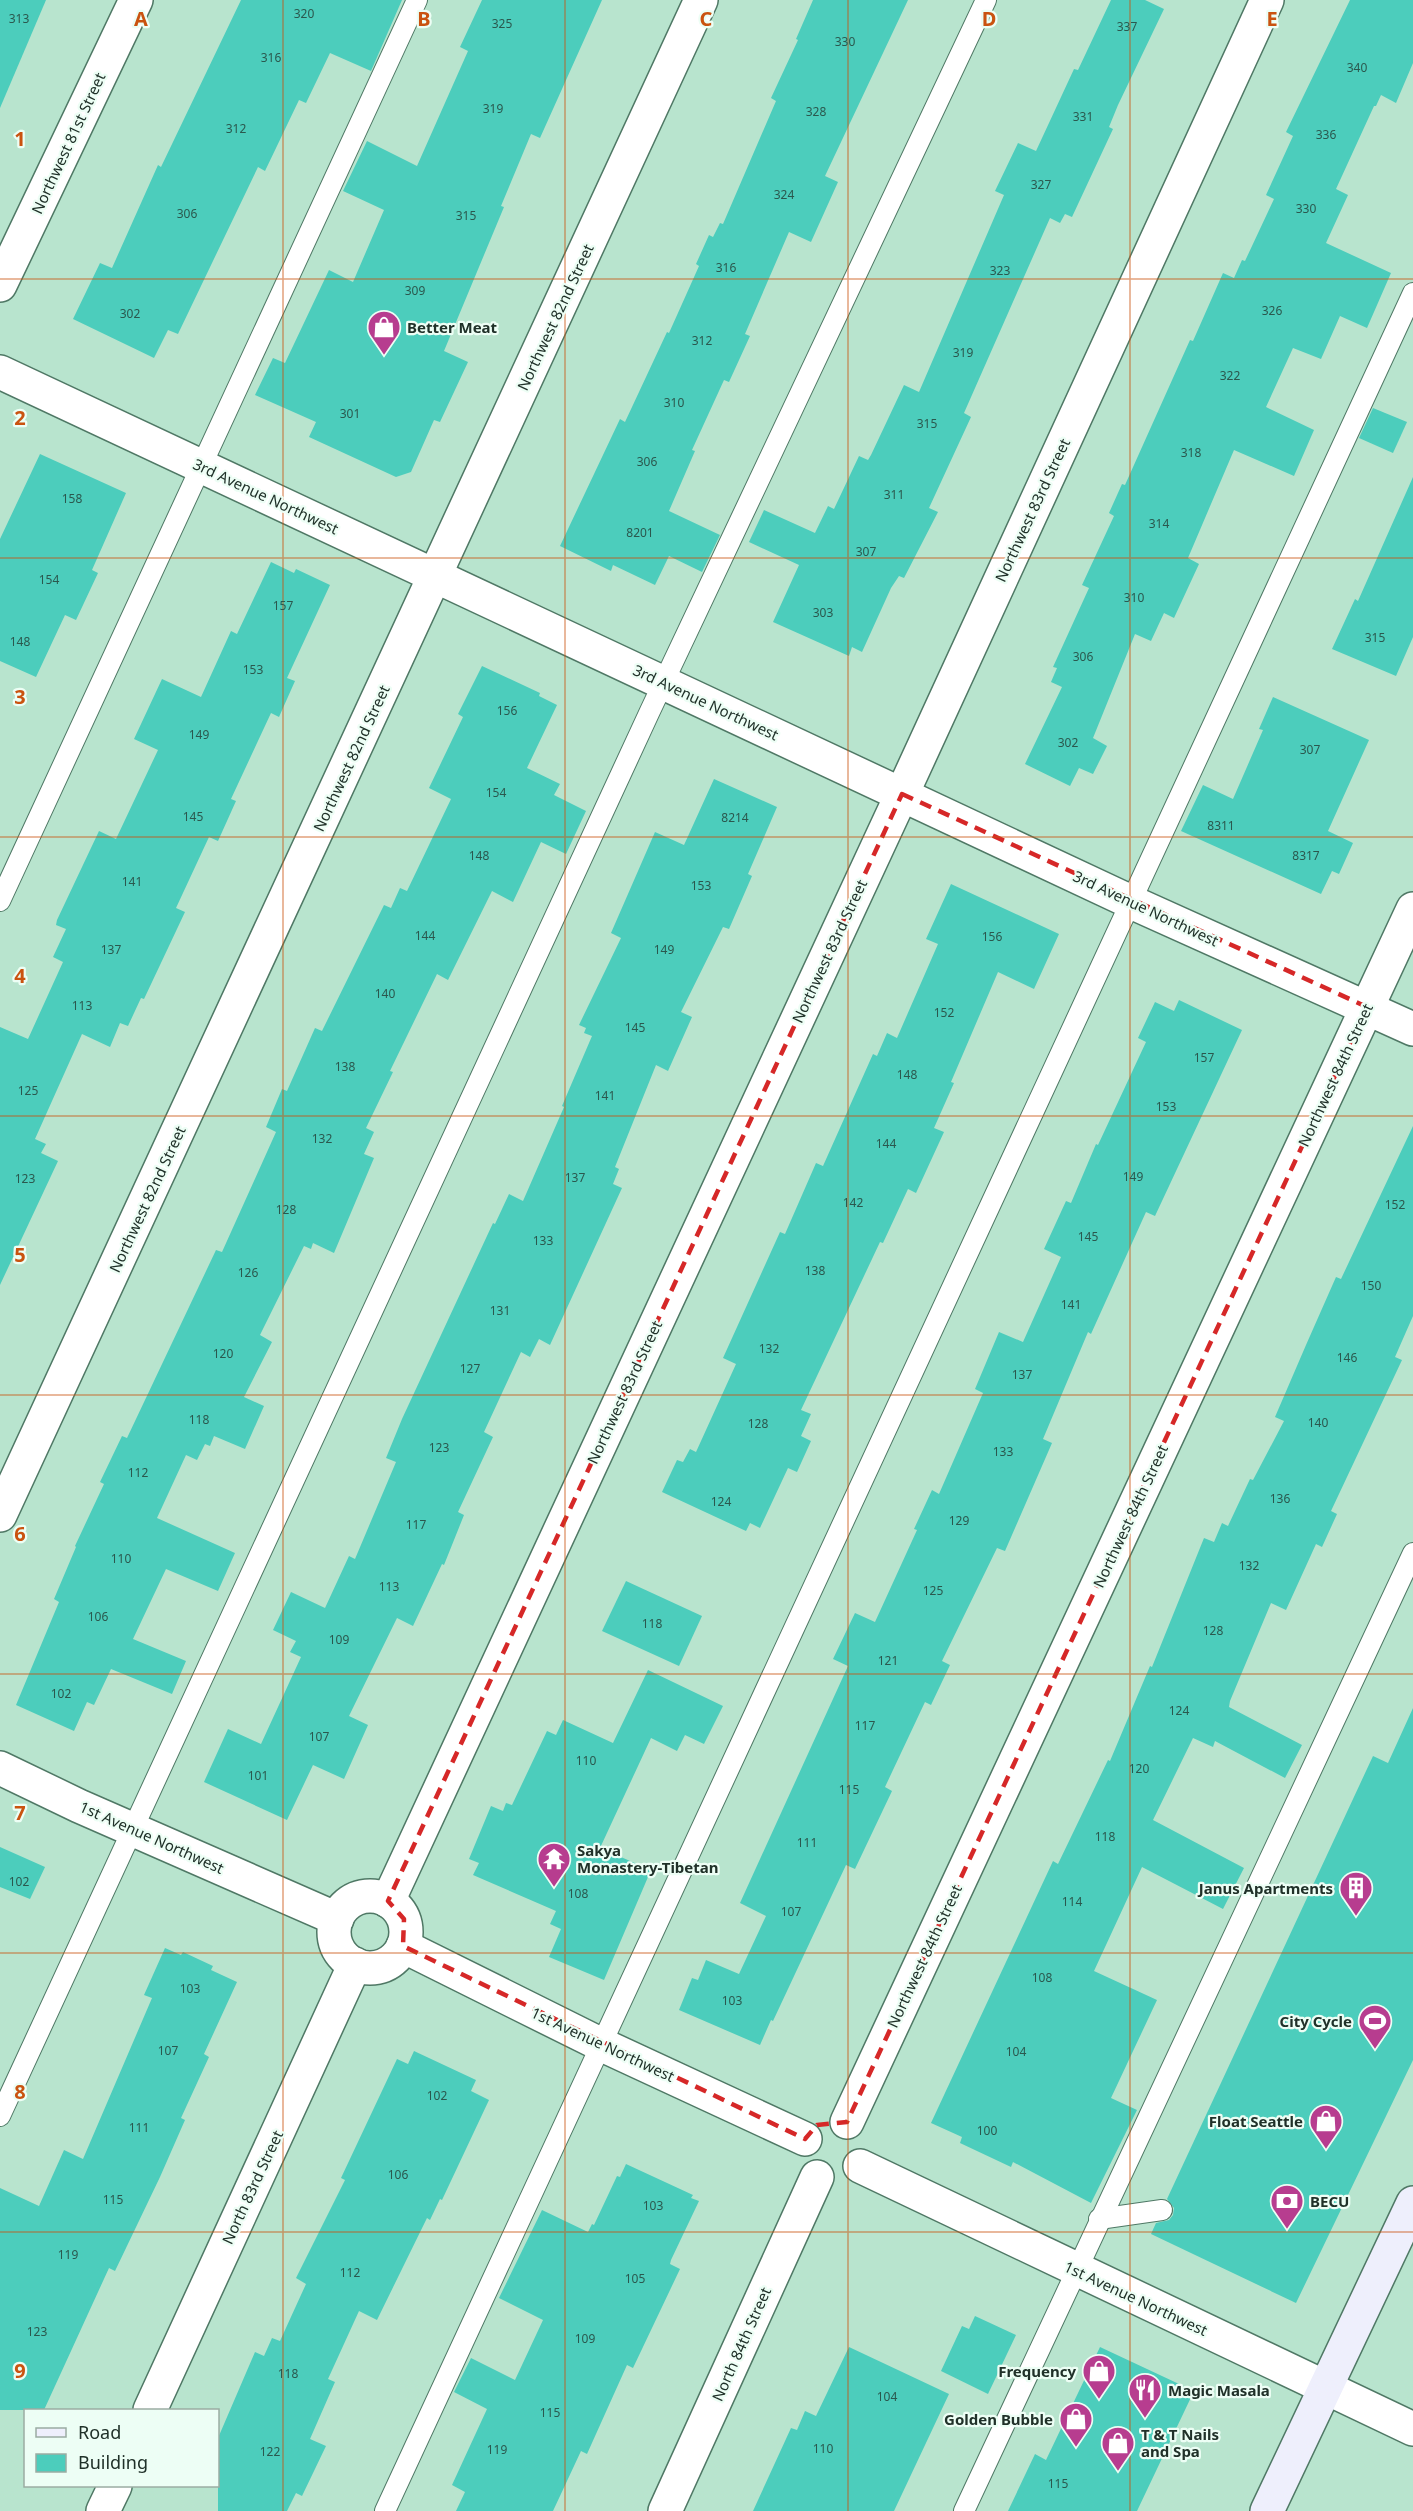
<svg xmlns="http://www.w3.org/2000/svg" width="1413" height="2511" viewBox="0 0 1413 2511" font-family="'Noto Sans',sans-serif">
<style>
.building{fill:#4ccdbc}
.lines{fill:none;stroke-linecap:round;stroke-linejoin:round}
.service-casing{stroke:#4f7865;stroke-width:22}
.minor-casing{stroke:#4f7865;stroke-width:36}
.tertiary-casing{stroke:#4f7865;stroke-width:36}
.secondary-casing{stroke:#4f7865;stroke-width:36}
.service{stroke:#fff;stroke-width:20}
.minor{stroke:#fff;stroke-width:33}
.tertiary{stroke:#fff;stroke-width:33}
.secondary{stroke:#eeeffc;stroke-width:33}
.marked{fill:none;stroke:#d62828;stroke-width:4.5;stroke-dasharray:12 8;stroke-linejoin:round}
.grid{fill:none;stroke:#ca5310;stroke-width:1.5;stroke-opacity:0.55}
.labels{text-anchor:middle;dominant-baseline:central;stroke-width:4.5;stroke-linejoin:round;paint-order:stroke}
.number-label{font-size:12px;fill:#2b584e}
.street-label{font-size:15px;fill:#203129;stroke:#edfef5}
.poi-label{font-size:15px;font-weight:bold;fill:#203129;stroke:#edfef5;text-anchor:start}
.grid-label{font-size:20px;text-anchor:middle;font-weight:bold;fill:#ca5310;stroke:#edfef5;stroke-width:4.5;stroke-linejoin:round;paint-order:stroke}
</style>
<rect width="100%" height="100%" fill="#b8e4ce"/>
<g class="building">
<path d="M0 0H46L0 108Z"/>
<path d="M241 0H402L371 71 330 53 306 103 299 100 265 171 258 167 178 334 168 330 154 358 73 319 100 263 112 268 158 165 161 167Z"/>
<path d="M482 0H602L540 138 531 134 501 206 504 207 444 351 468 362 440 422 434 420 411 472 396 477 309 437 316 422 255 395 273 358 285 363 329 270 353 282 384 210 343 191 367 141 417 166 468 51 460 47Z"/>
<path d="M813 0H908L825 176 838 182 811 242 789 232 745 334 750 336 729 382 724 380 692 450 695 451 669 511 720 535 702 572 669 556 655 585 613 565 611 571 560 546 620 419 625 422 667 332 669 333 699 266 696 264 709 235 713 237 720 223 723 224 776 101 771 98 798 40 796 39Z"/>
<path d="M1111 0H1145L1164 9 1118 105 1109 127 1113 129 1072 217 1065 214 1060 223 1050 218 964 413 971 417 929 508 938 512 904 578 899 576 891 588 862 652 852 647 849 656 773 622 799 565 749 542 764 510 815 533 828 506 834 509 859 456 868 460 871 455 904 385 919 392 1004 195 995 191 1018 143 1036 151 1074 69 1078 70Z"/>
<path d="M1350 0H1413V63L1396 103 1381 95 1376 106H1374L1336 189 1348 195 1326 243 1391 273 1367 328 1340 316 1321 359 1293 348 1266 407 1314 430 1294 476 1234 450 1188 558 1199 564 1174 618 1164 613 1151 641 1135 634 1093 738 1107 746 1093 774 1079 768 1070 786 1025 764 1062 687 1051 682 1057 668 1053 667 1089 588 1082 585 1114 516 1109 513 1122 484 1125 485 1190 340 1193 341 1223 273 1234 278 1242 260 1245 261 1274 199 1266 195 1293 136 1286 132Z"/>
<path d="M1373 408 1407 422 1393 453 1359 438Z"/>
<path d="M40 454 126 493 92 570 98 573 76 620 65 615 36 677 0 661V539Z"/>
<path d="M1413 477V637L1396 676 1332 649 1355 599 1358 601Z"/>
<path d="M271 562 294 573 296 569 330 585 287 678 295 681 279 717 271 713 231 799 236 801 218 841 209 837 176 908 185 912 144 999 141 998 128 1026 120 1023 110 1047 82 1034 35 1139 46 1144 41 1153 58 1161 0 1285V1027L28 1039 63 962 53 957 66 929 56 925 57 920 99 831 116 839 158 750 134 739 162 679 201 697 231 631 237 634Z"/>
<path d="M482 666 540 693 539 696 557 705 527 768 560 784 554 795 586 811 566 854 541 842 513 902 492 891 448 980 437 974 390 1071 393 1072 366 1128 374 1132 364 1154 374 1158 334 1253 313 1243 311 1249 304 1246 260 1335 272 1342 244 1397 264 1406 245 1449 214 1436 210 1446 205 1444 197 1460 186 1455 157 1518 235 1553 218 1591 166 1569 133 1639 186 1661 172 1694 111 1669 94 1705 87 1702 74 1731 16 1705 59 1602 54 1599 76 1547 75 1546 104 1484 100 1482 122 1436 127 1438 216 1250 222 1252 276 1132 266 1127 282 1089 287 1091 315 1028 322 1031 384 905 391 908 400 888 407 891 451 799 429 788 463 717 458 714Z"/>
<path d="M1273 697 1369 740 1328 831 1353 843 1339 874 1332 871 1321 894 1181 831 1203 785 1233 799 1263 730 1259 729Z"/>
<path d="M714 779 777 807 748 874 752 876 729 929 723 927 681 1012 692 1017 668 1071 656 1065 615 1167 619 1169 613 1184 622 1188 550 1345 539 1339 530 1357 521 1352 484 1432 493 1437 458 1512 464 1515 444 1565 442 1564 413 1626 397 1618 349 1716 368 1725 344 1779 313 1765 287 1820 204 1782 228 1729 261 1744 301 1657 290 1652 296 1641 273 1630 291 1592 325 1608 349 1556 355 1559 396 1462 386 1458 402 1419 493 1223 495 1224 509 1194 523 1201 564 1107 562 1106 592 1036 584 1033 586 1028 579 1025 621 938 611 933 655 832 684 845Z"/>
<path d="M951 884 1059 934 1034 989 998 972 951 1082 954 1083 934 1128 944 1132 916 1193 908 1189 883 1243 880 1242 801 1410 811 1414 801 1436 811 1441 797 1472 788 1468 760 1528 750 1523 746 1531 662 1492 677 1460 683 1462 690 1449 696 1452 736 1364 723 1358 780 1232 785 1234 816 1163 823 1166 873 1054 877 1056 887 1033 897 1038 938 944 926 939Z"/>
<path d="M1179 1000 1242 1030 1155 1216 1146 1212 1091 1334 1088 1332 1043 1439 1052 1443 1005 1551 997 1548 942 1661 950 1665 931 1705 925 1702 885 1787 892 1791 855 1869 846 1865 773 2021 771 2020 760 2045 679 2010 692 1978 698 1980 706 1960 739 1974 766 1916 740 1903 848 1666 833 1659 855 1613 875 1622 917 1530 914 1529 932 1490 939 1494 983 1393 975 1389 999 1332 1023 1342 1061 1257 1044 1249 1066 1201 1071 1203 1096 1144 1098 1145 1146 1042 1138 1038 1155 1002 1174 1011Z"/>
<path d="M1413 1126V1316L1395 1357 1402 1360 1331 1511 1337 1514 1322 1547 1316 1544 1286 1610 1271 1603 1230 1701 1229 1707 1302 1745 1285 1778 1215 1741 1213 1747 1193 1738 1153 1820 1244 1868 1223 1909 1142 1867 1094 1971 1157 2000 1111 2098 1137 2110 1091 2203 1013 2162 1011 2167 960 2143 962 2137 931 2123 1053 1861 1058 1864 1108 1760 1110 1761 1150 1666 1152 1667 1204 1538 1214 1542 1222 1523 1228 1526 1250 1479 1253 1480 1284 1421 1275 1417 1306 1345 1336 1277 1341 1279Z"/>
<path d="M626 1581 702 1616 679 1666 602 1631Z"/>
<path d="M648 1670 723 1706 704 1744 685 1735 677 1751 651 1738 600 1848 651 1870 604 1980 549 1957 561 1929 550 1924 556 1911 473 1875 479 1863 469 1859 491 1806 503 1811 506 1803 512 1805 547 1731 556 1735 563 1720 613 1743Z"/>
<path d="M1413 1708V2060L1296 2303 1151 2234 1156 2223 1169 2220 1173 2215 1174 2208 1167 2199 1373 1756 1388 1763Z"/>
<path d="M0 1847 45 1867 30 1899 0 1887Z"/>
<path d="M165 1948 181 1955 183 1952 213 1966 211 1970 237 1982 204 2054 209 2057 181 2118 185 2120 160 2177 115 2271 109 2268 44 2410H0V2188L39 2206 64 2150 83 2159 152 1998 144 1995Z"/>
<path d="M414 2051 476 2080 471 2091 489 2100 442 2200 440 2199 430 2220 427 2218 377 2320 359 2311 328 2379 335 2382 310 2439 326 2446 302 2496 296 2493 287 2511H218V2438L255 2352 264 2356 272 2338 280 2341 306 2284 296 2278 345 2180 341 2178 397 2059 408 2064Z"/>
<path d="M626 2164 693 2195 691 2198 699 2201 671 2260 670 2264 680 2269 633 2368 627 2365 587 2454 581 2451 553 2511H456L465 2492 452 2485 487 2409 454 2392 471 2358 515 2380 543 2320 499 2298 542 2210 588 2232 592 2224 594 2225 617 2176 620 2177Z"/>
<path d="M975 2316 1016 2335 988 2394 941 2371 962 2326 969 2329Z"/>
<path d="M849 2347 949 2394 894 2511H753L791 2428 797 2430 805 2411 816 2416Z"/>
<path d="M1100 2347 1194 2391 1137 2511H1008L1035 2454 1046 2460Z"/>
</g>
<g class="lines">
<g class="service-casing">
<g id="service">
<path d="M0 901 417 0"/>
<path d="M0 2116 650 711 986 0"/>
<path d="M1099 2219 1162 2210"/>
<path d="M385 2511 1413 293"/>
<path d="M964 2511 1413 1553"/>
</g>
</g>
<g class="minor-casing">
<g id="minor">
<path d="M0 285 136 0"/>
<path d="M0 1515 701 0"/>
<path d="M0 1768 79 1806 337 1919"/>
<circle cx="370" cy="1932" r="36"/>
<path d="M388 1901 902 794 1267 0"/>
<path d="M403 1946 600 2044 805 2139"/>
<path d="M847 2122 1413 909"/>
<path d="M860 2166 1413 2429"/>
<path d="M150 2410 355 1964"/>
<path d="M103 2511 115 2486"/>
<path d="M665 2511 817 2177"/>
</g>
</g>
<g class="tertiary-casing">
<path id="tertiary" d="M0 372 1131 902 1413 1029"/>
</g>
<g class="secondary-casing">
<path id="secondary" d="M1267 2511 1413 2203"/>
</g>
<use href="#service" class="service"/>
<use href="#minor" class="minor"/>
<use href="#tertiary" class="tertiary"/>
<use href="#secondary" class="secondary"/>
</g>
<path class="marked" d="M902 794 1367 1007 847 2122 817 2125 805 2139 403 1946 404 1919 388 1901Z"/>
<path class="grid" d="M283 0V2511M565 0V2511M848 0V2511M1130 0V2511M0 279H1413M0 558H1413M0 837H1413M0 1116H1413M0 1395H1413M0 1674H1413M0 1953H1413M0 2232H1413"/>
<defs>
<g id="shop-pin" transform="scale(1.725)"><path d="M0 17L-7.5 6A9.5 9.5 0 1 1 7.5 6Z" fill="#b73d8f" stroke="#edfef5"/><path d="M-5-2.5h2.3a2.7 3.5 0 0 1 5.4 0H5L5.5 6h-11ZM-1.5-2.5h3a1.5 2.3 0 0 0-3 0Z" fill="#fff"/></g>
<g id="temple-pin" transform="scale(1.725)"><path d="M0 17L-7.5 6A9.5 9.5 0 1 1 7.5 6Z" fill="#b73d8f" stroke="#edfef5"/><path d="M0-6L5-2H3V0L6.5 2.5H4V6H1.5V3h-3V6H-4V2.5H-6.5L-3 0V-2H-5Z" fill="#fff"/></g>
<g id="building-pin" transform="scale(1.725)"><path d="M0 17L-7.5 6A9.5 9.5 0 1 1 7.5 6Z" fill="#b73d8f" stroke="#edfef5"/><path d="M-4-6H4V6H1V3H-1V6H-4ZM-2.5-4.3h1.7v1.8h-1.7ZM.8-4.3h1.7v1.8H.8ZM-2.5-1h1.7V.8h-1.7ZM.8-1h1.7V.8H.8Z" fill="#fff"/></g>
<g id="stadium-pin" transform="scale(1.725)"><path d="M0 17L-7.5 6A9.5 9.5 0 1 1 7.5 6Z" fill="#b73d8f" stroke="#edfef5"/><path d="M0-5a6.5 5 0 1 0 0 10a6.5 5 0 1 0 0-10ZM-3.5-1.8h7v3.6h-7Z" fill="#fff"/></g>
<g id="bank-pin" transform="scale(1.725)"><path d="M0 17L-7.5 6A9.5 9.5 0 1 1 7.5 6Z" fill="#b73d8f" stroke="#edfef5"/><path d="M-6-4H6V4H-6ZM0-2.3a2.3 2.3 0 1 0 0 4.6a2.3 2.3 0 1 0 0-4.6Z" fill="#fff"/></g>
<g id="restaurant-pin" transform="scale(1.725)"><path d="M0 17L-7.5 6A9.5 9.5 0 1 1 7.5 6Z" fill="#b73d8f" stroke="#edfef5"/><path d="M-5-6h1v4h1v-4h1v4h1v-4h1v5L-1.5 .5V6h-2V.5L-5-1ZM5-6V6H3V1.5H1.5Q1.5-4 5-6Z" fill="#fff"/></g>
</defs>
<g fill-rule="evenodd">
<use href="#shop-pin" x="384" y="327"/>
<use href="#temple-pin" x="554" y="1859"/>
<use href="#building-pin" x="1356" y="1888"/>
<use href="#stadium-pin" x="1375" y="2021"/>
<use href="#shop-pin" x="1326" y="2121"/>
<use href="#bank-pin" x="1287" y="2201"/>
<use href="#shop-pin" x="1099" y="2371"/>
<use href="#restaurant-pin" x="1145" y="2390"/>
<use href="#shop-pin" x="1076" y="2419"/>
<use href="#shop-pin" x="1118" y="2443"/>
</g>
<g class="labels">
<g class="number-label">
<text x="304" y="13">320</text>
<text x="19" y="18">313</text>
<text x="502" y="23">325</text>
<text x="1127" y="26">337</text>
<text x="845" y="41">330</text>
<text x="271" y="57">316</text>
<text x="1357" y="67">340</text>
<text x="493" y="108">319</text>
<text x="816" y="111">328</text>
<text x="1083" y="116">331</text>
<text x="236" y="128">312</text>
<text x="1326" y="134">336</text>
<text x="1041" y="184">327</text>
<text x="784" y="194">324</text>
<text x="1306" y="208">330</text>
<text x="187" y="213">306</text>
<text x="466" y="215">315</text>
<text x="726" y="267">316</text>
<text x="1000" y="270">323</text>
<text x="415" y="290">309</text>
<text x="1272" y="310">326</text>
<text x="130" y="313">302</text>
<text x="702" y="340">312</text>
<text x="963" y="352">319</text>
<text x="1230" y="375">322</text>
<text x="674" y="402">310</text>
<text x="350" y="413">301</text>
<text x="927" y="423">315</text>
<text x="1191" y="452">318</text>
<text x="647" y="461">306</text>
<text x="894" y="494">311</text>
<text x="72" y="498">158</text>
<text x="1159" y="523">314</text>
<text x="640" y="532">8201</text>
<text x="866" y="551">307</text>
<text x="49" y="579">154</text>
<text x="1134" y="597">310</text>
<text x="283" y="605">157</text>
<text x="823" y="612">303</text>
<text x="1375" y="637">315</text>
<text x="20" y="641">148</text>
<text x="1083" y="656">306</text>
<text x="253" y="669">153</text>
<text x="507" y="710">156</text>
<text x="199" y="734">149</text>
<text x="1068" y="742">302</text>
<text x="1310" y="749">307</text>
<text x="496" y="792">154</text>
<text x="193" y="816">145</text>
<text x="735" y="817">8214</text>
<text x="1221" y="825">8311</text>
<text x="479" y="855">148</text>
<text x="1306" y="855">8317</text>
<text x="132" y="881">141</text>
<text x="701" y="885">153</text>
<text x="425" y="935">144</text>
<text x="992" y="936">156</text>
<text x="111" y="949">137</text>
<text x="664" y="949">149</text>
<text x="385" y="993">140</text>
<text x="82" y="1005">113</text>
<text x="944" y="1012">152</text>
<text x="635" y="1027">145</text>
<text x="1204" y="1057">157</text>
<text x="345" y="1066">138</text>
<text x="907" y="1074">148</text>
<text x="28" y="1090">125</text>
<text x="605" y="1095">141</text>
<text x="1166" y="1106">153</text>
<text x="322" y="1138">132</text>
<text x="886" y="1143">144</text>
<text x="1133" y="1176">149</text>
<text x="575" y="1177">137</text>
<text x="25" y="1178">123</text>
<text x="853" y="1202">142</text>
<text x="1395" y="1204">152</text>
<text x="286" y="1209">128</text>
<text x="1088" y="1236">145</text>
<text x="543" y="1240">133</text>
<text x="815" y="1270">138</text>
<text x="248" y="1272">126</text>
<text x="1371" y="1285">150</text>
<text x="1071" y="1304">141</text>
<text x="500" y="1310">131</text>
<text x="769" y="1348">132</text>
<text x="223" y="1353">120</text>
<text x="1347" y="1357">146</text>
<text x="470" y="1368">127</text>
<text x="1022" y="1374">137</text>
<text x="199" y="1419">118</text>
<text x="1318" y="1422">140</text>
<text x="758" y="1423">128</text>
<text x="439" y="1447">123</text>
<text x="1003" y="1451">133</text>
<text x="138" y="1472">112</text>
<text x="1280" y="1498">136</text>
<text x="721" y="1501">124</text>
<text x="959" y="1520">129</text>
<text x="416" y="1524">117</text>
<text x="121" y="1558">110</text>
<text x="1249" y="1565">132</text>
<text x="389" y="1586">113</text>
<text x="933" y="1590">125</text>
<text x="98" y="1616">106</text>
<text x="652" y="1623">118</text>
<text x="1213" y="1630">128</text>
<text x="339" y="1639">109</text>
<text x="888" y="1660">121</text>
<text x="61" y="1693">102</text>
<text x="1179" y="1710">124</text>
<text x="865" y="1725">117</text>
<text x="319" y="1736">107</text>
<text x="586" y="1760">110</text>
<text x="1139" y="1768">120</text>
<text x="258" y="1775">101</text>
<text x="849" y="1789">115</text>
<text x="1105" y="1836">118</text>
<text x="807" y="1842">111</text>
<text x="19" y="1881">102</text>
<text x="578" y="1893">108</text>
<text x="1072" y="1901">114</text>
<text x="791" y="1911">107</text>
<text x="1042" y="1977">108</text>
<text x="190" y="1988">103</text>
<text x="732" y="2000">103</text>
<text x="168" y="2050">107</text>
<text x="1016" y="2051">104</text>
<text x="437" y="2095">102</text>
<text x="139" y="2127">111</text>
<text x="987" y="2130">100</text>
<text x="398" y="2174">106</text>
<text x="113" y="2199">115</text>
<text x="653" y="2205">103</text>
<text x="68" y="2254">119</text>
<text x="350" y="2272">112</text>
<text x="635" y="2278">105</text>
<text x="37" y="2331">123</text>
<text x="585" y="2338">109</text>
<text x="288" y="2373">118</text>
<text x="887" y="2396">104</text>
<text x="550" y="2412">115</text>
<text x="823" y="2448">110</text>
<text x="497" y="2449">119</text>
<text x="270" y="2451">122</text>
<text x="1058" y="2483">115</text>
</g>
<g class="street-label">
<text transform="translate(68 143) rotate(-65)">Northwest 81st Street</text>
<text transform="translate(555 317) rotate(-65)">Northwest 82nd Street</text>
<text transform="translate(266 496) rotate(25)">3rd Avenue Northwest</text>
<text transform="translate(1032 510) rotate(-65)">Northwest 83rd Street</text>
<text transform="translate(706 702) rotate(25)">3rd Avenue Northwest</text>
<text transform="translate(351 758) rotate(-65)">Northwest 82nd Street</text>
<text transform="translate(1146 908) rotate(25)">3rd Avenue Northwest</text>
<text transform="translate(829 951) rotate(-65)">Northwest 83rd Street</text>
<text transform="translate(1335 1075) rotate(-65)">Northwest 84th Street</text>
<text transform="translate(147 1199) rotate(-65)">Northwest 82nd Street</text>
<text transform="translate(624 1392) rotate(-65)">Northwest 83rd Street</text>
<text transform="translate(1130 1516) rotate(-65)">Northwest 84th Street</text>
<text transform="translate(152 1837) rotate(24)">1st Avenue Northwest</text>
<text transform="translate(924 1956) rotate(-65)">Northwest 84th Street</text>
<text transform="translate(603 2044) rotate(25)">1st Avenue Northwest</text>
<text transform="translate(252 2187) rotate(-65)">North 83rd Street</text>
<text transform="translate(1136 2298) rotate(25)">1st Avenue Northwest</text>
<text transform="translate(741 2344) rotate(-66)">North 84th Street</text>
</g>
<g class="poi-label">
<text x="407" y="327">Better Meat</text>
<text x="577" y="1850">Sakya<tspan x="577" dy="17">Monastery-Tibetan</tspan></text>
<text x="1333" y="1888" text-anchor="end">Janus Apartments</text>
<text x="1352" y="2021" text-anchor="end">City Cycle</text>
<text x="1303" y="2121" text-anchor="end">Float Seattle</text>
<text x="1310" y="2201">BECU</text>
<text x="1076" y="2371" text-anchor="end">Frequency</text>
<text x="1168" y="2390">Magic Masala</text>
<text x="1053" y="2419" text-anchor="end">Golden Bubble</text>
<text x="1141" y="2434">T &amp; T Nails<tspan x="1141" dy="17">and Spa</tspan></text>
</g>
</g>
<g class="grid-label">
<text x="141" y="26">A</text>
<text x="424" y="26">B</text>
<text x="706" y="26">C</text>
<text x="989" y="26">D</text>
<text x="1272" y="26">E</text>
<text x="20" y="146">1</text>
<text x="20" y="425">2</text>
<text x="20" y="704">3</text>
<text x="20" y="983">4</text>
<text x="20" y="1262">5</text>
<text x="20" y="1541">6</text>
<text x="20" y="1820">7</text>
<text x="20" y="2099">8</text>
<text x="20" y="2378">9</text>
</g>
<rect x="24" y="2409" width="195" height="78" fill="#edfef5" stroke="#9baca3" stroke-width="1.5"/>
<rect x="36" y="2428" width="30" height="9" fill="#eeeffc" stroke="#9baca3" stroke-width="1.5"/>
<text x="78" y="2439" font-size="18" fill="#203129">Road</text>
<rect x="36" y="2454" width="30" height="18" fill="#4ccdbc" stroke="#9baca3" stroke-width="1.5"/>
<text x="78" y="2469" font-size="18" fill="#203129">Building</text>
</svg>
